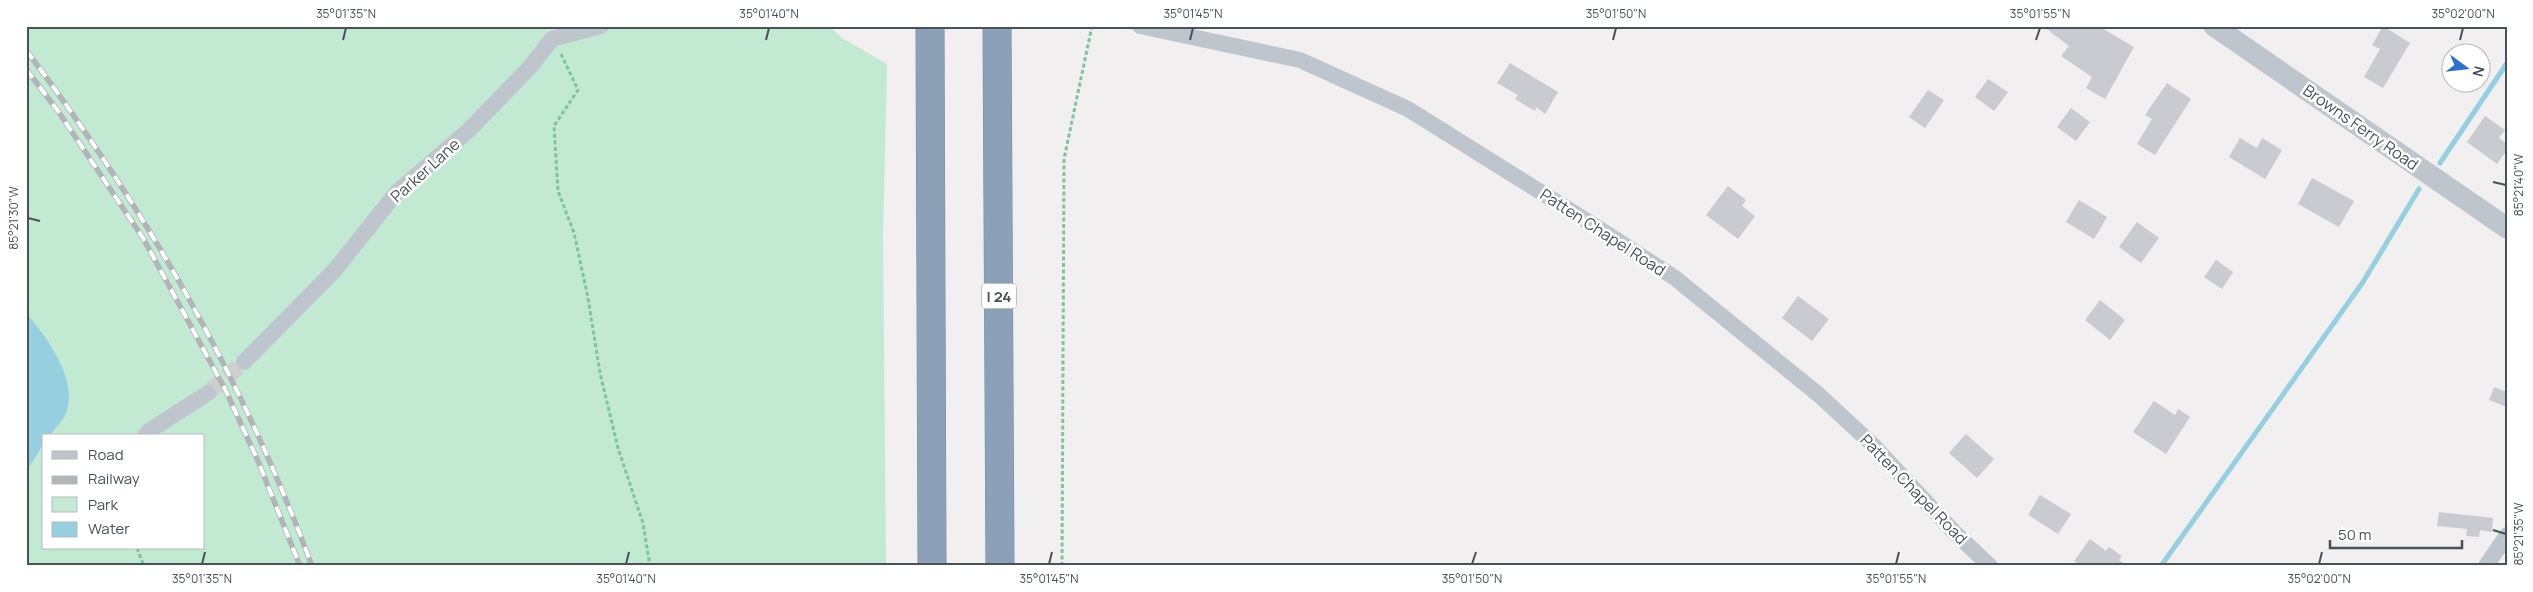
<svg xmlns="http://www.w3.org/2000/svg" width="2533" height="592" viewBox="0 0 2533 592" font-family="Manrope,sans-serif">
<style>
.green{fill:#c2e9d2;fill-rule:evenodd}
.water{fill:#95cfe0}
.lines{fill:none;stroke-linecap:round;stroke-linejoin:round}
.stream{stroke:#95cfe0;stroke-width:5}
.building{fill:#c9cbd0}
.minor-tunnel{stroke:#cfcfd1;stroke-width:16;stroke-dasharray:16 8;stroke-linecap:butt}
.motorway-casing{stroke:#788ba3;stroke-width:29}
.path{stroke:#7fc3a3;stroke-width:3;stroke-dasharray:4 2.5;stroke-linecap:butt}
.minor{stroke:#bfc5cc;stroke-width:16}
.tertiary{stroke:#bfc5cc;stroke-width:21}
.motorway{stroke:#8ca0b7;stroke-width:28}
.rail-casing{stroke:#b1b4b8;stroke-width:5.5}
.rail{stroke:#fff;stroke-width:4;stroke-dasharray:11;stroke-linecap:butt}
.ticks{fill:none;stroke:#495159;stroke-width:2}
.labels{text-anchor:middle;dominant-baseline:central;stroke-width:5;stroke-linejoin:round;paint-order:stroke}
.shield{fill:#fff;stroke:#80858b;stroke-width:1}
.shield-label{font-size:15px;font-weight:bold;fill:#495159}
.street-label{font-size:16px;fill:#495159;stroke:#fff}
.neatline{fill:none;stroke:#495159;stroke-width:2}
.ticks-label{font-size:12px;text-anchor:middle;fill:#495159}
</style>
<rect width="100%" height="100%" fill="#f1efef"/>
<path class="green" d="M26 26H829L842 38 887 64 883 236 886 566H26ZM44 436H204V548H44Z"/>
<path class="water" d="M26 313C46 336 77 378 67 410 65 419 55 429 49 436H44C44 449 31 461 26 473Z"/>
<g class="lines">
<g class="stream">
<path d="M2440 163 2507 63"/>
<path d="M2161 566 2363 282 2419 189"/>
</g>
</g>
<g class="building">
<path d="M2043 26H2098L2134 47 2105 99 2086 88 2092 77 2061 56 2069 46Z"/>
<path d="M2383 26 2410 43 2383 88 2364 77 2380 49 2372 45Z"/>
<path d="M1510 63 1558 92 1545 114 1536 107 1535 111 1515 99 1518 95 1497 83Z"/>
<path d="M1988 79 2008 92 1994 111 1975 97Z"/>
<path d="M2167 83 2191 99 2155 155 2137 144 2152 119 2145 115Z"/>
<path d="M1928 90 1944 100 1925 128 1909 117Z"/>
<path d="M2071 108 2090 122 2076 141 2057 127Z"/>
<path d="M2485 116 2505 130 2499 138 2507 144V150L2497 164 2467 142Z"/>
<path d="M2240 138 2257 148 2262 138 2282 150 2265 179 2229 157Z"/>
<path d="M2312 178 2354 201 2339 227 2298 204Z"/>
<path d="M1728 186 1746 200 1742 206 1755 216 1738 239 1706 215Z"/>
<path d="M2079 200 2107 217 2094 239 2066 222Z"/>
<path d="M2137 222 2159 238 2141 263 2119 247Z"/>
<path d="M2216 260 2233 272 2222 289 2204 277Z"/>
<path d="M1798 296 1829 319 1812 341 1782 318Z"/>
<path d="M2100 300 2125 320 2110 340 2085 320Z"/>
<path d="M2494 387 2507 392V407L2489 400Z"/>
<path d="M2154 401 2175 415 2178 409 2190 417 2166 454 2133 432Z"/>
<path d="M1966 434 1994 459 1977 478 1949 453Z"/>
<path d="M2040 495 2071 514 2058 534 2028 515Z"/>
<path d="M2439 512 2493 518 2492 532 2480 530 2479 537 2466 536 2467 529 2437 526Z"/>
<path d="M2090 539 2106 551 2109 547 2122 556 2119 560 2127 566H2081L2074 561Z"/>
</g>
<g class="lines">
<path class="minor-tunnel" d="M208 393 244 362"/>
<g class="motorway-casing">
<g id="motorway">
<path d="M930 26 932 566"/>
<path d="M997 26 1000 566"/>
</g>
</g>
<g class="path">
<path d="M561 54 578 90 554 126 558 191 574 233 588 298 600 373 618 448 643 523 650 566"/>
<path d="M137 548 144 566"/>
<path d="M1062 566 1064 159 1092 26"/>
</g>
<g class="minor">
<path d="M1140 26 1300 60 1408 109 1595 226 1675 278 1819 395 1872 444 1954 532 1990 566"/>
<path d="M244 362 334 271 397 192 469 130 530 67 552 39 601 26"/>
<path d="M145 436 149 431 208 393"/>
<path d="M2486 566 2507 535"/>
</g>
<path class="tertiary" d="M2214 26 2507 228"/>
<use href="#motorway" class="motorway"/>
<g class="rail-casing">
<g id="rail">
<path d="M26 50C147 211 242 377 312 566"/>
<path d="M26 69 58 111 143 238 225 389 258 461 300 566"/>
</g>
</g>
<use href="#rail" class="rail"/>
</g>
<path class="ticks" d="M343 40 346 28M766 40 769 28M1190 40 1193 28M1613 40 1616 28M2036 40 2040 28M2460 40 2463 28M2493 182 2506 185M28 218 40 221M2493 530 2506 534M202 564 205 552M626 564 629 552M1049 564 1052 552M1472 564 1476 552M1896 564 1899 552M2319 564 2322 552"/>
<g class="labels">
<rect class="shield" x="981.5" y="283.5" width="35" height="25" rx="4"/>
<g class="shield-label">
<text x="999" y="296">I 24</text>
</g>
<g class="street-label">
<text transform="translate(2361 127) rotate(35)">Browns Ferry Road</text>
<text transform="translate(425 170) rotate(-42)">Parker Lane</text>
<text transform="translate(1603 232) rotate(33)">Patten Chapel Road</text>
<text transform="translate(1914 489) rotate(46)">Patten Chapel Road</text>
</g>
</g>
<rect width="2533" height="592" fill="none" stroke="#ffffff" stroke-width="55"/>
<rect x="42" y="434" width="162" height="115" fill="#ffffff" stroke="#b6b9bd"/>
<rect x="52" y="451" width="25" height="8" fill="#bfc5cc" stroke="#b6b9bd"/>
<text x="88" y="460" font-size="15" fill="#495159">Road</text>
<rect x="52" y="476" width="25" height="8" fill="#b1b4b8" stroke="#b6b9bd"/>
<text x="88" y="484" font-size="15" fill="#495159">Railway</text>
<rect x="52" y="497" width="25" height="15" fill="#c2e9d2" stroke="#b6b9bd"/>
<text x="88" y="510" font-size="15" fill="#495159">Park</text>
<rect x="52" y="522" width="25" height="15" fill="#95cfe0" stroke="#b6b9bd"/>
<text x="88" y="534" font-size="15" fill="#495159">Water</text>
<g transform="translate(2466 68) rotate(105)"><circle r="24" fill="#ffffff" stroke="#b6b9bd"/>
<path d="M0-4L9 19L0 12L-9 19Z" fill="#3070c9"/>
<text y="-8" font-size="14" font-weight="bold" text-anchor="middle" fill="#495159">N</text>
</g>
<path d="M2330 540v8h132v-8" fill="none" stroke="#495159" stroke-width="2.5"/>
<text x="2338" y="540" font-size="15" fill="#495159" stroke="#ffffff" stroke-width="4" paint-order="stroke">50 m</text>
<rect x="28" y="28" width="2478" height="536" class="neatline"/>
<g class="ticks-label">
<text x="346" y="18">35°01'35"N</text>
<text x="769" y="18">35°01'40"N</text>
<text x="1193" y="18">35°01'45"N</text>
<text x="1616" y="18">35°01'50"N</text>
<text x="2040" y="18">35°01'55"N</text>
<text x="2463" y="18">35°02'00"N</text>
<text transform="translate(2519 185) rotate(-90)" y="4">85°21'40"W</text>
<text transform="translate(14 218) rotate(-90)" y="4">85°21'30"W</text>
<text transform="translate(2519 534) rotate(-90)" y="4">85°21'35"W</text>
<text x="202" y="583">35°01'35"N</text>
<text x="626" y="583">35°01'40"N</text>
<text x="1049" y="583">35°01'45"N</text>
<text x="1472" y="583">35°01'50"N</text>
<text x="1896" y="583">35°01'55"N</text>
<text x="2319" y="583">35°02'00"N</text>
</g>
</svg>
